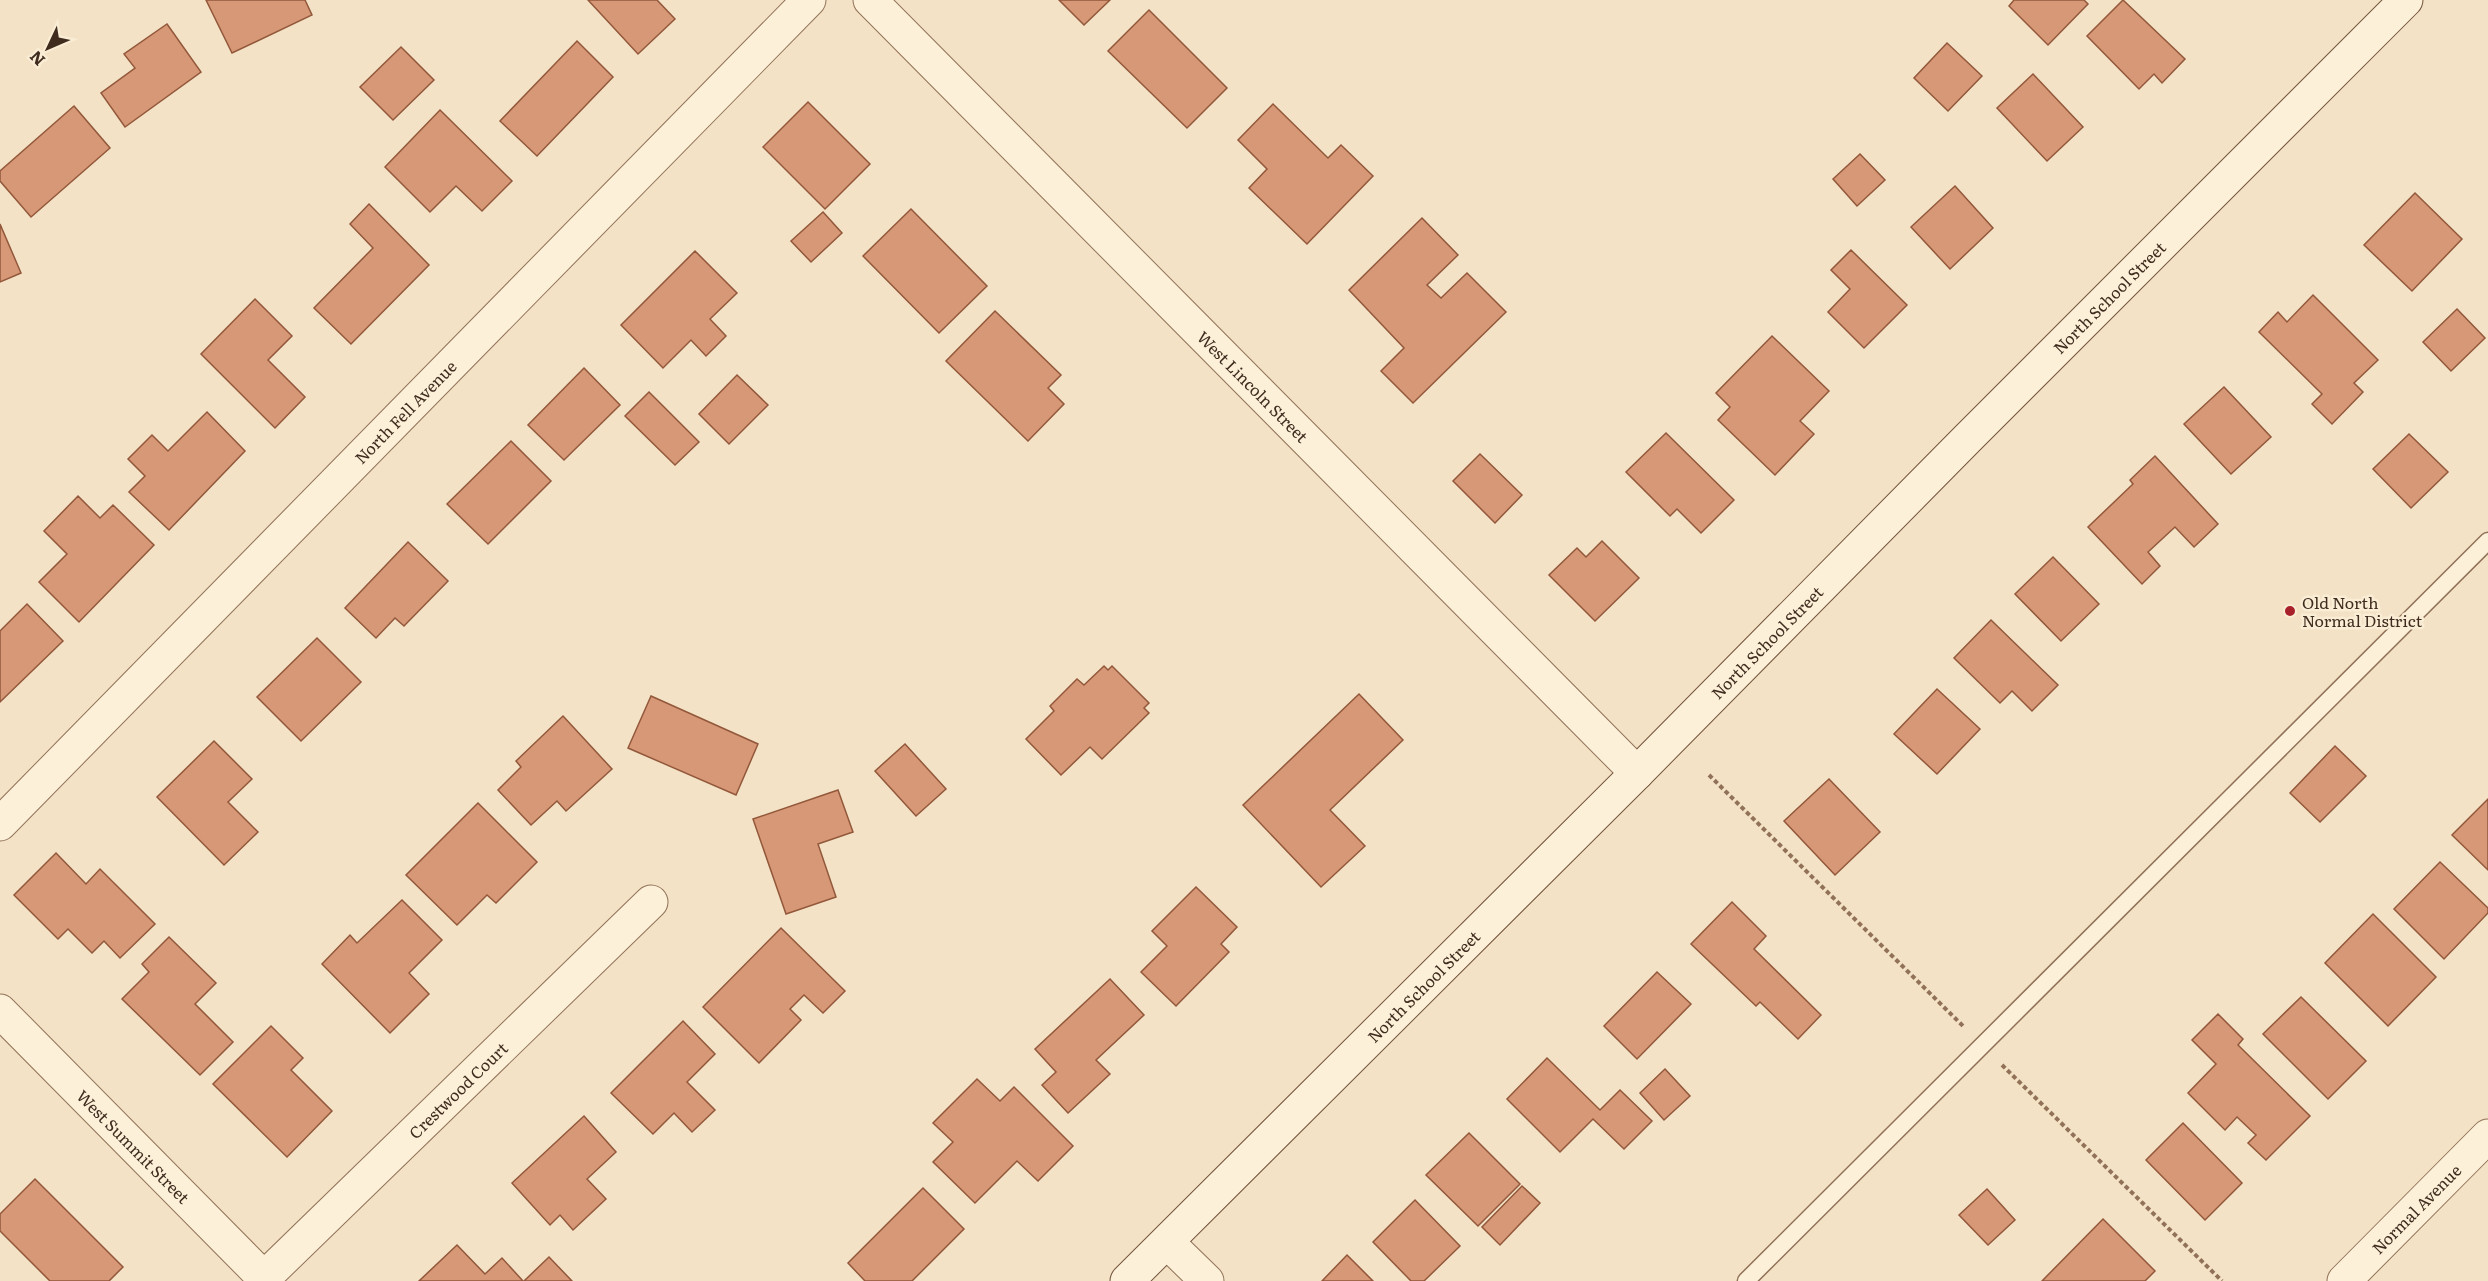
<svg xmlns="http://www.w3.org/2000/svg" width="2488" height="1281" viewBox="0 0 2488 1281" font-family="Literata,serif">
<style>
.building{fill:#d69876;stroke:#93583b;stroke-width:1.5}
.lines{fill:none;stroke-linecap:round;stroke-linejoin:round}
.lane-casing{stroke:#917258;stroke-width:19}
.street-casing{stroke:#917258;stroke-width:35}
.secondary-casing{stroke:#73533b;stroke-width:35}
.path{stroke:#917258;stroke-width:4;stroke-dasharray:4.5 3;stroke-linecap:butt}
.lane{stroke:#fcf0d9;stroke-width:16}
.street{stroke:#fcf0d9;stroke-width:33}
.secondary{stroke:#fcf0d9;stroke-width:33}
.poi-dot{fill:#a8202a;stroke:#faedd5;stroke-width:2}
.labels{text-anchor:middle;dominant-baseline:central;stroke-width:5;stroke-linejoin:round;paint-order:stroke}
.street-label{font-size:16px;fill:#3f2c1e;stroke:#faedd5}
.poi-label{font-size:16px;fill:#3f2c1e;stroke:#faedd5;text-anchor:start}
</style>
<rect width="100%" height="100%" fill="#f3e2c5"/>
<g class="building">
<path d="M206 0H305L312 15 232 53Z"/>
<path d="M588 0H657L675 19 638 54Z"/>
<path d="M1059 0H1110L1084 25Z"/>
<path d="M2014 0H2084L2088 4 2048 45 2009 6Z"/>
<path d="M2123 0 2185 59 2162 83 2154 74 2139 89 2087 36Z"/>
<path d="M1149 10 1227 88 1187 128 1108 51Z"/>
<path d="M167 24 201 72 125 127 101 93 135 68 124 54Z"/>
<path d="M577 41 613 77 537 156 500 121Z"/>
<path d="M1947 43 1982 76 1948 111 1914 78Z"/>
<path d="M401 47 434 80 393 120 360 87Z"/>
<path d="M2033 74 2083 127 2047 161 1997 108Z"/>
<path d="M808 102 870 164 825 209 763 147Z"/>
<path d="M1273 104 1328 158 1341 145 1373 176 1307 244 1249 188 1267 169 1238 140Z"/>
<path d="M74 106 110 148 31 217 0 181V171Z"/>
<path d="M440 110 512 181 482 211 456 186 430 212 385 167Z"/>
<path d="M1860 154 1885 180 1857 206 1833 179Z"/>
<path d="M1955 186 1993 228 1950 269 1911 227Z"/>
<path d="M2415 193 2462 239 2412 291 2364 245Z"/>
<path d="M369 204 429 265 351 344 314 308 373 248 350 224Z"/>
<path d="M911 209 987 286 939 333 863 256Z"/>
<path d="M823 212 842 233 811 262 791 241Z"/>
<path d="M1422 218 1458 255 1427 285 1441 298 1467 273 1506 312 1413 403 1381 371 1404 348 1349 290Z"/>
<path d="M0 224 21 273 0 282Z"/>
<path d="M1851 250 1907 305 1864 348 1828 312 1850 289 1831 270Z"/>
<path d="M695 251 737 293 710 319 726 336 706 356 691 340 663 368 621 325Z"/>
<path d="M2313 295 2378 360 2354 383 2363 392 2332 424 2312 404 2322 394 2259 332 2278 312 2287 322Z"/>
<path d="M255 299 292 336 268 360 305 397 275 428 201 354Z"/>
<path d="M2457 309 2485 338 2451 371 2423 342Z"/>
<path d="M995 311 1061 375 1048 388 1064 404 1028 441 946 361Z"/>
<path d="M1772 336 1829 391 1800 421 1814 434 1775 475 1718 420 1730 407 1716 393Z"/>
<path d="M584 368 620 405 564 460 528 425Z"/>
<path d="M737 375 768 405 729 444 699 414Z"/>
<path d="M2224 387 2271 437 2231 474 2184 424Z"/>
<path d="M649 392 699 442 675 465 625 416Z"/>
<path d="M207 412 245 451 169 530 129 492 145 476 128 459 152 435 168 451Z"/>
<path d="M1666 433 1734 500 1701 533 1677 509 1670 516 1626 472Z"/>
<path d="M2409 434 2448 472 2411 508 2373 469Z"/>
<path d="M511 441 551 481 488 544 447 504Z"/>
<path d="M1480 454 1522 495 1495 523 1453 481Z"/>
<path d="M2155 456 2218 524 2194 547 2175 527 2148 552 2160 566 2142 584 2088 527 2133 484 2130 480Z"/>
<path d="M78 496 100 518 113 505 154 545 79 622 39 582 67 554 44 531Z"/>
<path d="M1602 541 1639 578 1595 621 1549 575 1577 548 1586 557Z"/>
<path d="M408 542 448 581 404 626 395 618 376 638 345 608Z"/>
<path d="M2053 557 2099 604 2061 641 2015 594Z"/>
<path d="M27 604 63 641 0 702V631Z"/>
<path d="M1991 620 2058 685 2032 711 2012 691 2000 703 1954 658Z"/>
<path d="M317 638 361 682 301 741 257 697Z"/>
<path d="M1104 666 1108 670 1112 666 1149 703 1144 708 1149 713 1102 759 1090 747 1061 775 1026 739 1054 711 1050 706 1077 679 1084 685Z"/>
<path d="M1937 689 1980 729 1937 774 1894 734Z"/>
<path d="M1359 694 1403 740 1330 810 1365 846 1321 887 1243 805Z"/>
<path d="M651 696 758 744 736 795 628 748Z"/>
<path d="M563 716 612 769 566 811 557 801 531 825 498 790 521 767 516 761Z"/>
<path d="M214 741 252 779 228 802 258 832 224 865 157 797Z"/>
<path d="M905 744 946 789 916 816 875 771Z"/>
<path d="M2335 746 2366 776 2320 822 2290 793Z"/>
<path d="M1829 779 1880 832 1835 875 1784 821Z"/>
<path d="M838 790 853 832 818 844 836 897 786 914 753 819Z"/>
<path d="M2488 799V870L2452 835Z"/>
<path d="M478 803 537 862 496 903 487 895 457 925 406 875Z"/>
<path d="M56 853 86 884 100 869 155 924 120 958 104 941 92 953 68 929 58 939 14 895Z"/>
<path d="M2440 862 2488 908V913L2444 959 2394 909Z"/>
<path d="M1196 887 1237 927 1221 944 1229 952 1176 1006 1141 972 1167 946 1152 931Z"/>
<path d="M402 900 442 940 409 973 429 994 390 1033 322 964 350 935 357 943Z"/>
<path d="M1732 902 1766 936 1754 949 1821 1015 1798 1039 1760 1002 1756 1006 1691 944Z"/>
<path d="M2373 914 2436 977 2388 1026 2325 963Z"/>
<path d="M781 928 845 991 823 1013 804 995 790 1009 801 1020 759 1063 703 1007Z"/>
<path d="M169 937 216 983 195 1004 233 1042 200 1075 122 999 149 972 142 964Z"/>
<path d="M1657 972 1691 1004 1637 1059 1604 1026Z"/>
<path d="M1110 979 1144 1015 1096 1060 1110 1074 1068 1113 1042 1085 1056 1072 1035 1049Z"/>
<path d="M2301 997 2366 1061 2328 1099 2263 1034Z"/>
<path d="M2218 1014 2243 1039 2238 1045 2310 1116 2266 1160 2248 1143 2256 1135 2237 1117 2225 1130 2188 1093 2216 1064 2192 1040Z"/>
<path d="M683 1021 715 1054 687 1082 715 1110 692 1132 674 1113 653 1134 611 1093Z"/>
<path d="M271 1026 303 1058 291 1070 332 1111 287 1157 213 1084Z"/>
<path d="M1547 1058 1600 1110 1620 1090 1652 1121 1624 1149 1593 1119 1560 1152 1507 1099Z"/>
<path d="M1665 1069 1690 1096 1664 1120 1640 1093Z"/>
<path d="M977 1079 1000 1101 1014 1087 1073 1146 1038 1181 1017 1161 975 1203 933 1162 953 1142 933 1123Z"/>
<path d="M584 1116 616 1152 587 1179 606 1199 573 1230 560 1215 550 1225 512 1183Z"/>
<path d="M2183 1123 2242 1183 2205 1220 2146 1160Z"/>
<path d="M1469 1133 1520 1184 1478 1226 1426 1175Z"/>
<path d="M35 1179 123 1267 109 1281H50L0 1231V1214Z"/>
<path d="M1522 1186 1540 1203 1500 1245 1482 1227Z"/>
<path d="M923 1188 964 1229 912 1281H865L848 1263Z"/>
<path d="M1987 1189 2015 1220 1988 1245 1959 1215Z"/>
<path d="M1415 1200 1460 1246 1424 1281H1411L1373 1242Z"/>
<path d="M2103 1219 2155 1271 2145 1281H2042Z"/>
<path d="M457 1245 485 1274 502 1258 523 1281H419Z"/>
<path d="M1347 1255 1373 1281H1322Z"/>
<path d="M549 1257 572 1281H524Z"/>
</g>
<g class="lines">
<g class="lane-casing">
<path id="lane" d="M1746 1281 2488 541"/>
</g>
<g class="street-casing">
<g id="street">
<path id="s1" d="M870 0 1637 773"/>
<path id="s2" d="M0 824 809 0"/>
<path id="s3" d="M0 1011 267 1281"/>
<path d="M1167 1242 1207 1281"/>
<path id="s4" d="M264 1278 651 902"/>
<path id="s5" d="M2344 1281 2488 1136"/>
</g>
</g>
<g class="secondary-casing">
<g id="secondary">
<path id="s6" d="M1127 1281 1637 773 1968 438 2406 0"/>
</g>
</g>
<g class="path">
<path d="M1709 775 1963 1026"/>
<path d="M2002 1065 2222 1281"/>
</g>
<use href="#lane" class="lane"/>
<use href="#street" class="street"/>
<use href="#secondary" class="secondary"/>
</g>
<circle class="poi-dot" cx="2290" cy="611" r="6"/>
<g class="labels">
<g class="street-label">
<text stroke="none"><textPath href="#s6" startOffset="1390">North School Street</textPath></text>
<text stroke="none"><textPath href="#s1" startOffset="544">West Lincoln Street</textPath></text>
<text stroke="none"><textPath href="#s2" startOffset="578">North Fell Avenue</textPath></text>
<text stroke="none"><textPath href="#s6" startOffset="904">North School Street</textPath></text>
<text stroke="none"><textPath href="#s6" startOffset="418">North School Street</textPath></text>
<text stroke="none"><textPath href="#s4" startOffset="270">Crestwood Court</textPath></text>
<text stroke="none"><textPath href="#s3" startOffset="190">West Summit Street</textPath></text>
<text stroke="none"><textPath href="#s5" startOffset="102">Normal Avenue</textPath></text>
</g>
<g class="poi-label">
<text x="2302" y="602">Old North<tspan x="2302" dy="18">Normal District</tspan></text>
</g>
</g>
<g transform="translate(48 48) rotate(226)" stroke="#faedd5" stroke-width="4.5" paint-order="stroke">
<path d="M0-4.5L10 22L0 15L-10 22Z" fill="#3f2c1e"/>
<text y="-9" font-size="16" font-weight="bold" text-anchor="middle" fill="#3f2c1e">N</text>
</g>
</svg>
